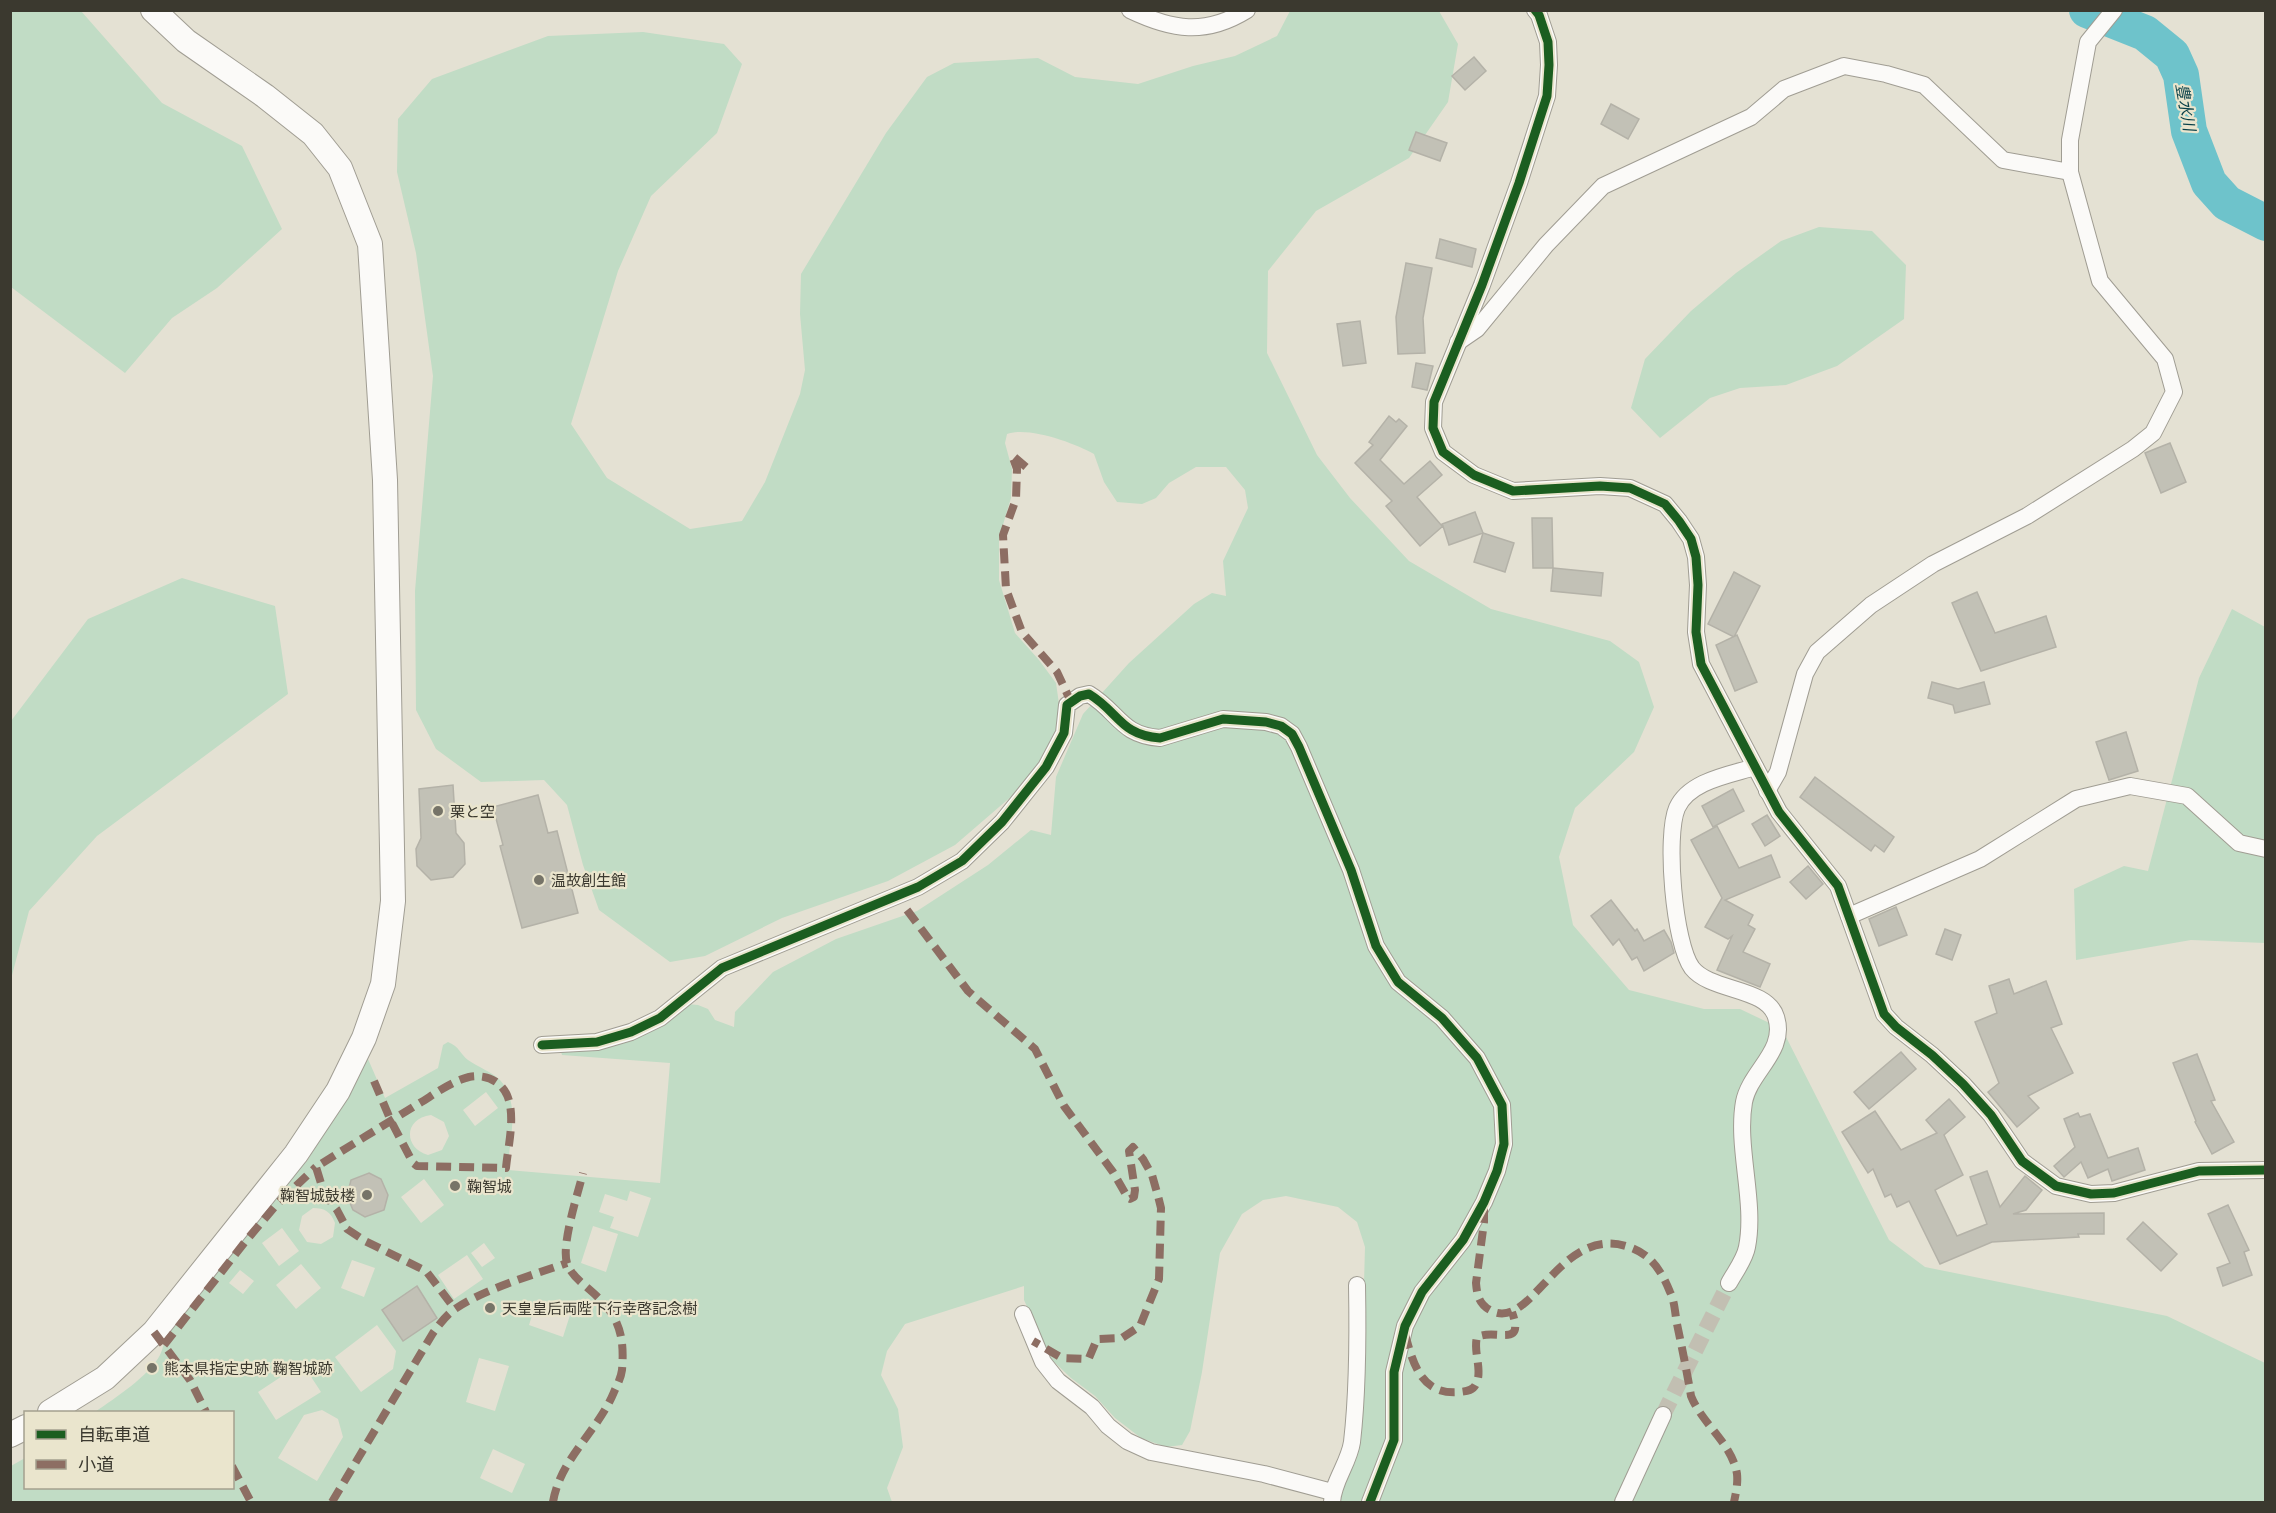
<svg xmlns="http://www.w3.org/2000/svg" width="2276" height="1513" viewBox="0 0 2276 1513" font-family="'Golos Text','Noto Sans JP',sans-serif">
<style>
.green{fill:#c1dcc5;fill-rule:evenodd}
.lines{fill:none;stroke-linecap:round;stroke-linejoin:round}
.river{stroke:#6ec3cb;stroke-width:36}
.building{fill:#c2c1b6;stroke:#b4b2a8;stroke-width:1.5}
.street-tunnel{stroke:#c2bfb2;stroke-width:16;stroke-dasharray:16 8;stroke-linecap:butt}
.street-casing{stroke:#a09d93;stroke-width:18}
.secondary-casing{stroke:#a09d93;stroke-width:26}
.street{stroke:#fbfaf8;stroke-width:16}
.secondary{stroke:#fbfaf8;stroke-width:24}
.quiet{stroke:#8d6e63;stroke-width:8;stroke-dasharray:15 8;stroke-linecap:butt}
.cycleway-casing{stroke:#eae5cd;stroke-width:13}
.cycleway{stroke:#1b5e20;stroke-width:9}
.poi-dot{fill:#767468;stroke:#eae5cd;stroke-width:2}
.labels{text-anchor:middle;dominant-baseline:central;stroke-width:4.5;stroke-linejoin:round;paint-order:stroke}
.poi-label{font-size:15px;fill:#3b392f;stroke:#eae5cd;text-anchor:start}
.water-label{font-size:16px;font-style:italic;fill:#073f47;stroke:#eae5cd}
</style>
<rect width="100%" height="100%" fill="#e4e1d3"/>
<g class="green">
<path d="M10 11H81L162 103 242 146 282 229 217 288 172 318 125 373 11 287Z"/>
<path d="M1290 11H1439L1458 44 1448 102 1409 158 1316 211 1268 271 1267 353 1317 455 1350 498 1409 561 1491 609 1610 641 1639 662 1654 707 1634 752 1575 808 1559 857 1573 925 1629 990 1704 1009H1740L1782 1029 1889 1240 1925 1267 2167 1316 2265 1363V1502H1339L1364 1284 1365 1247 1357 1222 1338 1207 1286 1196 1263 1200 1242 1214 1220 1253 1202 1372 1190 1431 1182 1445 1166 1447 1141 1438 1115 1418 1095 1396 1071 1378 1051 1359 1024 1300V1286L905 1324 887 1351 881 1375 898 1409 903 1447 887 1488 892 1502H11V1466L25 1458 26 1488H232V1412H95C115 1398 149 1376 160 1355 163 1349 164 1342 166 1336L277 1193 307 1161 368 1059 385 1098 438 1068 443 1045 448 1042C460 1047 460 1054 468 1060 478 1067 492 1072 500 1080 522 1104 508 1142 508 1170L660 1183 670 1063 562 1055 560 1049 687 1004 698 1005 708 1009 715 1020 734 1027 735 1012 773 972 836 939 917 911 988 865 1031 830 1051 835 1056 777 1083 714 1129 663 1194 604 1212 593 1226 596 1223 561 1248 508 1245 490 1226 467H1196L1169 483 1156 498 1142 504 1117 502 1104 482 1094 454C1075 443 1028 426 1007 434L1005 443 1012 469 1011 498 999 538V580L1015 633 1039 660 1056 683 1059 704 1056 732 1039 765 1013 795 955 845 888 881 782 918 705 956 670 962 599 910 583 865 567 805 544 780 481 782 436 749 416 710 415 591 433 376 416 253 397 172 398 119 432 79 548 36 643 32 724 44 742 64 717 133 651 196 618 271 571 424 607 478 690 529 742 521 765 482 800 394 805 370 800 314 801 274 886 133 927 77 954 63 1038 58 1075 77 1138 84 1193 66 1235 56 1277 36ZM486 1092 498 1108 475 1126 463 1110ZM431 1115 444 1122 449 1136 442 1150 428 1155C403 1148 404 1118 431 1115ZM424 1179 444 1205 421 1223 401 1197ZM630 1191 651 1198 638 1237 610 1228 614 1217 599 1212 605 1194 627 1201ZM313 1208C325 1208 331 1212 335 1223L333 1237 321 1244 307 1242 299 1230 302 1216ZM593 1226 618 1234 606 1272 581 1263ZM282 1228 299 1251 279 1266 262 1243ZM484 1243 495 1258 482 1267 471 1253ZM467 1255 483 1279 454 1299 438 1275ZM352 1260 375 1268 364 1297 341 1288ZM301 1264 321 1288 296 1309 276 1285ZM240 1270 254 1281 243 1294 229 1283ZM537 1300 571 1312 563 1337 529 1325ZM377 1325 396 1351 393 1369 361 1392 335 1357ZM479 1358 509 1366 495 1411 466 1402ZM302 1363 321 1392 276 1420 258 1392ZM322 1410 338 1419 343 1437 317 1481 278 1458 304 1415ZM493 1449 525 1464 512 1493 480 1478Z"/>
<path d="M1819 227 1872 231 1906 265 1904 319 1837 366 1786 385 1740 388 1710 398 1660 438 1631 408 1645 359 1691 311 1736 273 1781 241Z"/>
<path d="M182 578 275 606 288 694 97 836 29 911 11 979V721L88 619Z"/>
<path d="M2232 609 2265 627V943L2191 940 2076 960 2074 889 2124 866 2148 871 2199 678Z"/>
</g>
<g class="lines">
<path class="river" d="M2087 10 2145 33 2172 55 2181 75 2189 131 2209 183 2227 203 2266 223"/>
</g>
<g class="building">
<path d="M1474 57 1486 71 1465 90 1452 76Z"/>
<path d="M1611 104 1639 119 1628 139 1601 124Z"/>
<path d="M1416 132 1447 143 1440 161 1409 150Z"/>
<path d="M1440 239 1476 249 1472 267 1436 258Z"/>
<path d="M1406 263 1432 268 1423 318 1425 353 1398 354 1396 317Z"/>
<path d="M1360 321 1366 363 1343 366 1337 324Z"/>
<path d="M1416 363 1433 366 1427 390 1412 387Z"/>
<path d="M1389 416 1396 422 1399 419 1407 426 1380 460 1404 484 1430 461 1442 475 1417 497 1442 526V524L1475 512 1483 533 1449 545 1443 526 1420 546 1386 506 1392 501 1355 463 1373 445 1369 442Z"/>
<path d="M2170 443 2186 482 2161 493 2145 453Z"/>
<path d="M1532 518H1552L1553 568H1533Z"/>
<path d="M1483 533 1514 543 1505 572 1474 562Z"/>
<path d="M1553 568 1603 573 1601 596 1551 591Z"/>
<path d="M1734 572 1760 586 1734 637 1708 624Z"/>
<path d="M1977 592 1995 633 2046 616 2056 647 1981 671 1952 603Z"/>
<path d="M1737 635 1757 682 1735 691 1716 645Z"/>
<path d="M1932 682 1958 689 1984 682 1990 704 1955 713 1953 705 1928 698Z"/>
<path d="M2126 732 2138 771 2109 780 2096 742Z"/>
<path d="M1815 777 1894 837 1884 852 1875 845 1871 851 1800 797Z"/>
<path d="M453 785 456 833 464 843 465 864 453 877 431 880 417 866 416 849 421 838 419 789Z"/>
<path d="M1733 789 1744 811 1713 827 1702 806Z"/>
<path d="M538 795 548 833 557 831 578 913 522 928 500 846 503 845 493 807Z"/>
<path d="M1767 815 1780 836 1765 846 1752 824Z"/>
<path d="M1717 826 1739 868 1771 855 1780 877 1725 900 1753 915 1748 925 1755 929 1743 952 1770 964 1760 987 1717 970 1732 936 1728 939 1705 927 1722 898 1691 840Z"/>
<path d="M1808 866 1823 884 1806 899 1790 882Z"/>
<path d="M1611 900 1635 931 1637 929 1644 941 1664 930 1671 942 1674 953 1644 971 1637 957 1632 960 1619 939 1613 945 1591 916Z"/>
<path d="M1896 907 1907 935 1879 946 1869 919Z"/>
<path d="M1945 929 1961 935 1952 960 1936 954Z"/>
<path d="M2009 979 2014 994 2046 981 2062 1024 2051 1028 2073 1073 2028 1096 2039 1108 2017 1127 1988 1092 1999 1083 1975 1022 1997 1013 1989 986Z"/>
<path d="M1901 1052 1916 1069 1869 1109 1854 1092Z"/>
<path d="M2197 1054 2215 1100 2211 1101 2234 1142 2212 1154 2195 1122 2196 1121 2173 1063Z"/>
<path d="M1949 1099 1965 1117 1944 1135 1963 1175 1935 1190 1957 1236 1987 1224 1970 1177 1987 1171 2000 1207 2025 1176 2042 1190 2026 1210 2013 1214 2104 1213V1234H2078L2079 1237 1992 1242 1940 1264 1909 1201 1897 1207 1891 1194 1885 1197 1873 1169 1868 1173 1842 1132 1875 1111 1901 1150 1937 1133 1926 1120Z"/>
<path d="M2078 1113 2080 1117 2090 1114 2108 1158 2138 1148 2145 1170 2112 1181 2108 1169 2088 1178 2081 1162 2064 1177 2054 1166 2075 1147 2064 1119Z"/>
<path d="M369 1173 381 1179 388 1195 384 1210 365 1217 353 1210 347 1196 351 1180Z"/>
<path d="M2228 1205 2249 1250 2244 1252 2252 1275 2223 1286 2217 1268 2230 1263 2208 1214Z"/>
<path d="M2143 1222 2177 1254 2161 1271 2127 1239Z"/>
<path d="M417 1286 437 1318 403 1341 382 1310Z"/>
</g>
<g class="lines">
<path class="street-tunnel" d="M1663 1415 1729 1283"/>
<g class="street-casing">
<g id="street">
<path d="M1130 10C1172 30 1205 36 1247 10"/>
<path d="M1535 10 1539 15 1548 42 1549 65 1547 96 1519 183 1482 285 1434 402 1433 428 1443 452 1474 475 1513 491 1600 486 1630 488 1665 504 1679 521 1691 539 1696 557 1698 585 1696 632 1701 664 1779 812 1838 886 1884 1014 1896 1027 1932 1055 1963 1084 1991 1115 2022 1161 2056 1186 2091 1194 2114 1193 2199 1171 2266 1170"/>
<path d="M1458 342 1477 329 1546 245 1603 186 1751 117 1784 89 1844 66 1886 74 1924 85 2003 160 2070 172"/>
<path d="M1767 791 1778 772 1805 674 1817 652 1871 605 1933 564 2027 516 2133 449 2153 433 2174 392 2165 359 2100 281 2070 172V140L2088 42 2114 10"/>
<path d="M1849 916 1980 859 2076 799 2130 786 2187 796 2239 843 2266 849"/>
<path d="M542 1045 597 1042 631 1032 660 1018 722 968 918 887 962 861 1002 822 1046 767 1064 733 1067 705 1080 696 1089 694C1119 712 1120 735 1160 738L1223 719 1266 722 1281 726 1292 734 1299 747 1351 870 1376 946 1398 982 1442 1018 1477 1058 1502 1105 1504 1144 1497 1171 1484 1202 1463 1240 1422 1292 1405 1326 1394 1372V1440L1370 1502"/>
<path d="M1729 1283C1735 1272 1745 1259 1747 1247 1756 1202 1736 1147 1744 1102 1750 1071 1787 1051 1776 1017 1767 987 1711 992 1692 968 1674 944 1665 836 1677 808 1689 781 1729 775 1755 767"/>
<path d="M1023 1314 1043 1362 1058 1381 1092 1407 1108 1426 1127 1441 1151 1452 1264 1474 1332 1492"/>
<path d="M1332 1502C1333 1481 1349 1463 1352 1442 1358 1390 1358 1338 1357 1285"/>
<path d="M1623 1502 1663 1415"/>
</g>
</g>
<g class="secondary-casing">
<g id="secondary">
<path d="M50 1412 105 1378 154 1332 296 1154 338 1091 364 1038 383 984 393 901 385 480 370 244 340 168 313 134 265 96 186 41 153 10"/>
<path d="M10 1435 26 1427"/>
</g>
</g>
<use href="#street" class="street"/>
<use href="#secondary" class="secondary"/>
<g class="quiet">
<path d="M1026 467 1012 455 1017 469 1016 499 1003 535 1006 589 1022 632 1057 672 1071 702"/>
<path d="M907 910 968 991 1035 1049 1064 1106 1113 1172 1128 1198 1130 1199 1134 1197 1135 1190 1129 1151 1133 1147 1143 1159 1152 1175 1158 1196 1161 1208 1159 1279 1140 1326 1122 1338 1097 1339 1089 1358 1086 1359 1062 1358 1033 1341"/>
<path d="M374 1081 391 1121 413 1163 417 1166 506 1168C508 1146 516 1116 507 1095 500 1080 485 1074 469 1077 449 1082 431 1097 413 1107 381 1127 348 1147 316 1167L324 1193 337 1210 347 1229 365 1241 426 1271 455 1309"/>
<path d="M1484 1208V1222L1476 1283C1477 1295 1479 1304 1490 1310 1532 1334 1559 1223 1629 1247 1651 1254 1662 1272 1670 1292 1675 1302 1675 1314 1677 1324 1682 1348 1687 1372 1691 1396 1702 1424 1732 1443 1737 1474 1738 1483 1736 1493 1734 1502"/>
<path d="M154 1332 190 1380 206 1412"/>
<path d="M1405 1334C1413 1363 1421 1396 1460 1392 1466 1391 1473 1391 1476 1384 1483 1371 1473 1352 1477 1337 1496 1328 1525 1349 1512 1312"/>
<path d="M164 1345 245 1242 277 1204 316 1167"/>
<path d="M232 1466 251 1502"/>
<path d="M332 1502 433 1333C439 1325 446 1315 455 1309 484 1289 533 1275 567 1263"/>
<path d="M553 1502C560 1459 598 1431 614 1392 617 1385 621 1378 622 1370 625 1333 618 1314 590 1290 581 1282 571 1275 567 1263 561 1245 578 1193 583 1173"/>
</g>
<g class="cycleway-casing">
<g id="cycleway">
<path d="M1535 10 1539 15 1548 42 1549 65 1547 96 1519 183 1482 285 1434 402 1433 428 1443 452 1474 475 1513 491 1600 486 1630 488 1665 504 1679 521 1691 539 1696 557 1698 585 1696 632 1701 664 1779 812 1838 886 1884 1014 1896 1027 1932 1055 1963 1084 1991 1115 2022 1161 2056 1186 2091 1194 2114 1193 2199 1171 2266 1170"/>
<path d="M542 1045 597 1042 631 1032 660 1018 722 968 918 887 962 861 1002 822 1046 767 1064 733 1067 705 1080 696 1089 694C1119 712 1120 735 1160 738L1223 719 1266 722 1281 726 1292 734 1299 747 1351 870 1376 946 1398 982 1442 1018 1477 1058 1502 1105 1504 1144 1497 1171 1484 1202 1463 1240 1422 1292 1405 1326 1394 1372V1440L1370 1502"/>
</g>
</g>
<use href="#cycleway" class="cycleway"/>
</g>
<g class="poi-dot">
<circle cx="438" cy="811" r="6"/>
<circle cx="539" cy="880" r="6"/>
<circle cx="455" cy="1186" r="6"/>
<circle cx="367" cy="1195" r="6"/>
<circle cx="490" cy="1308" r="6"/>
<circle cx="152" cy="1368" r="6"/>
</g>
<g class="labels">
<g class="poi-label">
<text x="450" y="811">栗と空</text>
<text x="551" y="880">温故創生館</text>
<text x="467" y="1186">鞠智城</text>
<text x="355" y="1195" text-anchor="end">鞠智城鼓楼</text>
<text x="502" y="1308">天皇皇后両陛下行幸啓記念樹</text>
<text x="164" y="1368">熊本県指定史跡 鞠智城跡</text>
</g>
<g class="water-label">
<text transform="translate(2186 107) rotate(80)">豊水川</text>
</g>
</g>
<rect width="2276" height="1513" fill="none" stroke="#3b392f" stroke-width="24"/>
<rect x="24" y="1411" width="210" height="78" fill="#eae5cd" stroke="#a4a08e" stroke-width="1.5"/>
<rect x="36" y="1430" width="30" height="9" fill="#1b5e20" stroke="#a4a08e" stroke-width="1.5"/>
<text x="78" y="1441" font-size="18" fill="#3b392f">自転車道</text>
<rect x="36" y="1460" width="30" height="9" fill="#8d6e63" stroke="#a4a08e" stroke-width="1.5"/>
<text x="78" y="1471" font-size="18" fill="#3b392f">小道</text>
</svg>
